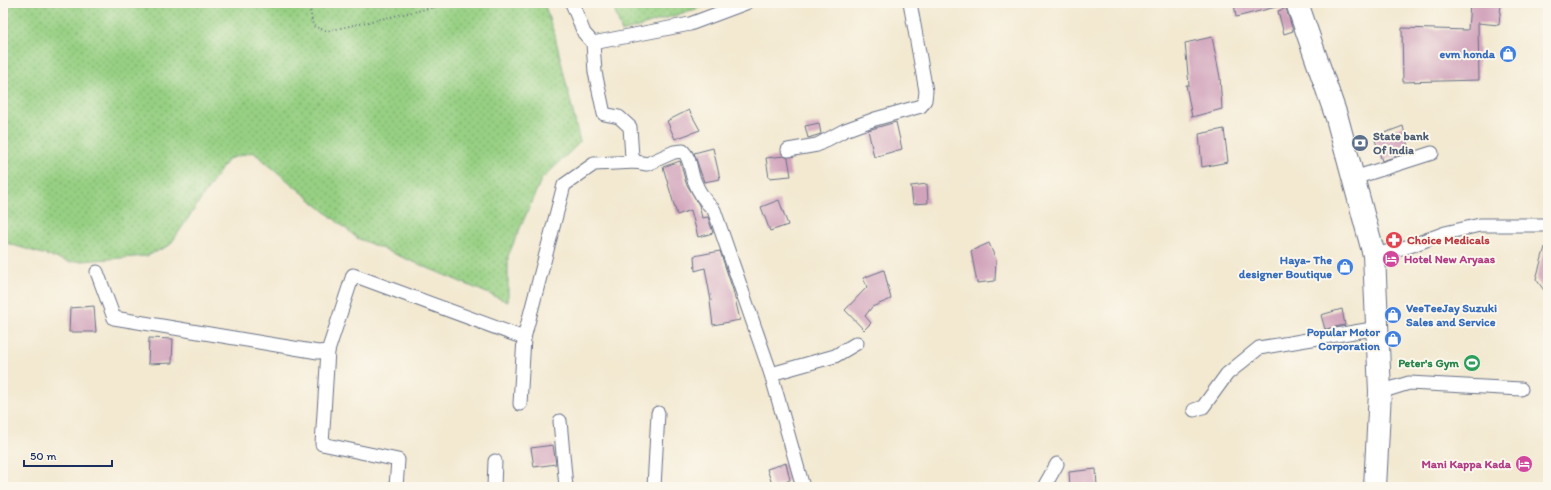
<svg xmlns="http://www.w3.org/2000/svg" width="1551" height="490" viewBox="0 0 1551 490" font-family="Itim,sans-serif">
<style>
.grass{fill:url(#grass-dots);stroke:#598070}
.building{fill:#d2a4bc}
.lines{fill:none;stroke-linecap:round;stroke-linejoin:round}
.street-casing{stroke:#677086;stroke-width:15}
.highway-casing{stroke:#677086;stroke-width:24}
.path{stroke:#677086;stroke-width:2;stroke-dasharray:1 3;stroke-linecap:butt}
.street{stroke:#fff;stroke-width:13}
.highway{stroke:#fff;stroke-width:22}
.labels{text-anchor:middle;dominant-baseline:central;stroke-width:4;stroke-linejoin:round;paint-order:stroke}
.shop-label{font-size:12px;font-weight:bold;fill:#366cbe;stroke:#fbf7ec;text-anchor:end}
.service-label{font-size:12px;font-weight:bold;fill:#4e5e75;stroke:#fbf7ec;text-anchor:start}
.health-label{font-size:12px;font-weight:bold;fill:#be3a42;stroke:#fbf7ec;text-anchor:start}
.hotel-label{font-size:12px;font-weight:bold;fill:#b23c85;stroke:#fbf7ec;text-anchor:start}
.leisure-label{font-size:12px;font-weight:bold;fill:#27864d;stroke:#fbf7ec;text-anchor:end}
</style>
<defs>
<pattern id="grass-dots" width="8" height="8" patternUnits="userSpaceOnUse"><rect width="8" height="8" fill="#97d083"/><path d="M2 2h.1M6 6h.1" fill="none" stroke="#7aa96e" stroke-width="1.8" stroke-linecap="round"/></pattern>
</defs>
<rect width="100%" height="100%" fill="#fbf7ec"/>
<filter id="ink" filterUnits="userSpaceOnUse"><feTurbulence type="fractalNoise" baseFrequency=".025" numOctaves="2"/><feDisplacementMap in="SourceGraphic" scale="8" xChannelSelector="R" yChannelSelector="G"/><feConvolveMatrix kernelMatrix="1 2 1 2 8 2 1 2 1" color-interpolation-filters="sRGB"/></filter>
<filter id="wash" filterUnits="userSpaceOnUse"><feTurbulence type="fractalNoise" baseFrequency=".012" numOctaves="4" result="noise"/><feDisplacementMap in="SourceGraphic" scale="16" xChannelSelector="R" yChannelSelector="G"/><feGaussianBlur stdDeviation="0.9" result="paint"/><feColorMatrix in="noise" values="0 0 0 0 0 0 0 0 0 0 0 0 0 0 0 0 0 1.4 0 .05"/><feComposite in="paint" operator="in"/></filter>
<g filter="url(#wash)">
<rect width="100%" height="100%" fill="#f3e9d1"/>
<g class="grass">
<path d="M3 3H544L555 36 580 142 541 180 508 256V302L357 238 253 152 228 159 170 245 147 256 69 262 3 242Z"/>
<path d="M612 3H715L622 32Z"/>
</g>
<g id="blocks">
<g class="building">
<path d="M1234 3H1279L1280 6 1236 17Z"/>
<path d="M1470 3H1501L1499 25 1478 23 1479 80 1403 82 1402 28 1468 30Z"/>
<path d="M1286 8 1293 31 1284 34 1278 11Z"/>
<path d="M1212 37 1220 77 1222 109 1192 117 1186 85H1189L1185 43Z"/>
<path d="M689 110 700 130 675 139 667 121Z"/>
<path d="M896 122 902 149 874 157 868 130Z"/>
<path d="M819 123 821 134 808 138 805 126Z"/>
<path d="M1403 126 1409 152 1382 161 1374 137Z"/>
<path d="M1224 129 1228 162 1202 167 1199 134Z"/>
<path d="M713 148 720 179 704 182 694 153Z"/>
<path d="M784 156 788 158 791 176 769 178 766 158Z"/>
<path d="M680 161 686 183 699 205 702 218 708 217 713 233 698 237 691 210 677 215 663 167Z"/>
<path d="M927 184 928 203 913 204 911 186Z"/>
<path d="M779 200 788 225 770 231 761 207Z"/>
<path d="M989 243 996 260 995 281 977 283 971 251Z"/>
<path d="M1545 247H1548V296L1536 279Z"/>
<path d="M720 251 733 290 740 320 713 325 710 302 711 301 705 268 695 271 694 256Z"/>
<path d="M884 270 891 299 872 307 865 316 871 323 864 330 845 310 867 287 863 278Z"/>
<path d="M94 306 96 332H69L70 308Z"/>
<path d="M1342 309 1345 325 1325 329 1321 315Z"/>
<path d="M149 338 173 339 172 363 148 364Z"/>
<path d="M553 445 556 464 534 467 531 448Z"/>
<path d="M786 463 790 480 773 487 767 469Z"/>
<path d="M1096 469 1097 487H1070L1069 472Z"/>
</g>
</g>
</g>
<g filter="url(#ink)">
<use href="#blocks" fill-opacity="0" stroke="#677086" stroke-width="1"/>
<g class="lines">
<g class="street-casing">
<g id="street">
<path d="M572 3 584 33 593 43 595 72 604 114 619 117 630 127 632 157 636 162"/>
<path d="M593 43 690 24 746 3"/>
<path d="M788 150 817 145 845 130 875 119 921 106 925 100 926 91 910 3"/>
<path d="M1354 178 1432 153"/>
<path d="M1374 255 1410 246 1445 233 1480 225H1548"/>
<path d="M97 272 114 318 318 352 328 351 353 275 524 338"/>
<path d="M328 351 322 444 398 460 396 487"/>
<path d="M771 374 835 356 857 343"/>
<path d="M1380 392 1409 383 1521 389"/>
<path d="M520 404 524 338 564 185 594 164 636 162 647 164 674 152 683 151C691 159 690 170 694 180 699 193 704 201 714 210L771 374 803 487"/>
<path d="M1194 410 1203 407 1227 374 1259 348 1378 328"/>
<path d="M560 421 566 487"/>
<path d="M494 487 495 461"/>
<path d="M654 487 658 413"/>
<path d="M1044 487 1057 464"/>
</g>
</g>
<g class="highway-casing">
<path id="highway" d="M1297 3 1337 118 1374 255 1380 392 1375 487"/>
</g>
<path class="path" d="M309 3 313 26 327 31 453 3"/>
<use href="#street" class="street"/>
<use href="#highway" class="highway"/>
</g>
</g>
<defs>
<g id="shop-disc" transform="scale(0.9)"><circle r="9.5" fill="#3f7fe0" stroke="#fbf7ec"/><path d="M-5-2.5h2.3a2.7 3.5 0 0 1 5.4 0H5L5.5 6h-11ZM-1.5-2.5h3a1.5 2.3 0 0 0-3 0Z" fill="#fff"/></g>
<g id="bank-disc" transform="scale(0.9)"><circle r="9.5" fill="#5c6f8a" stroke="#fbf7ec"/><path d="M-6-4H6V4H-6ZM0-2.3a2.3 2.3 0 1 0 0 4.6a2.3 2.3 0 1 0 0-4.6Z" fill="#fff"/></g>
<g id="pharmacy-disc" transform="scale(0.9)"><circle r="9.5" fill="#e0444e" stroke="#fbf7ec"/><path d="M-2-6h4v4h4v4h-4v4h-4v-4h-4v-4h4Z" fill="#fff"/></g>
<g id="hotel-disc" transform="scale(0.9)"><circle r="9.5" fill="#d1479c" stroke="#fbf7ec"/><path d="M-6-4.5h1.5V1H6V5H4.5V3h-9V5H-6ZM-4 0a1.8 1.8 0 1 1 3.6 0ZM.5 0V-2.5h3Q6-2.5 6 0Z" fill="#fff"/></g>
<g id="stadium-disc" transform="scale(0.9)"><circle r="9.5" fill="#2e9e5b" stroke="#fbf7ec"/><path d="M0-5a6.5 5 0 1 0 0 10a6.5 5 0 1 0 0-10ZM-3.5-1.8h7v3.6h-7Z" fill="#fff"/></g>
</defs>
<g fill-rule="evenodd">
<use href="#shop-disc" x="1508" y="54"/>
<use href="#bank-disc" x="1360" y="143"/>
<use href="#pharmacy-disc" x="1394" y="240"/>
<use href="#hotel-disc" x="1391" y="259"/>
<use href="#shop-disc" x="1345" y="267"/>
<use href="#shop-disc" x="1393" y="315"/>
<use href="#shop-disc" x="1393" y="339"/>
<use href="#stadium-disc" x="1472" y="363"/>
<use href="#hotel-disc" x="1524" y="464"/>
</g>
<g class="labels">
<g class="shop-label">
<text x="1495" y="54">evm honda</text>
<text x="1332" y="260">Haya- The<tspan x="1332" dy="14">designer Boutique</tspan></text>
<text x="1406" y="308" text-anchor="start">VeeTeeJay Suzuki<tspan x="1406" dy="14">Sales and Service</tspan></text>
<text x="1380" y="332">Popular Motor<tspan x="1380" dy="14">Corporation</tspan></text>
</g>
<g class="service-label">
<text x="1373" y="136">State bank<tspan x="1373" dy="14">Of India</tspan></text>
</g>
<g class="health-label">
<text x="1407" y="240">Choice Medicals</text>
</g>
<g class="hotel-label">
<text x="1404" y="259">Hotel New Aryaas</text>
<text x="1511" y="464" text-anchor="end">Mani Kappa Kada</text>
</g>
<g class="leisure-label">
<text x="1459" y="363">Peter's Gym</text>
</g>
</g>
<rect width="1551" height="490" fill="none" stroke="#fbf7ec" stroke-width="16"/>
<path d="M24 460v6h88v-6" fill="none" stroke="#1b2f5e" stroke-width="2"/>
<text x="30" y="460" font-size="12" fill="#1b2f5e" stroke="#fbf7ec" stroke-width="3" paint-order="stroke">50 m</text>
</svg>
